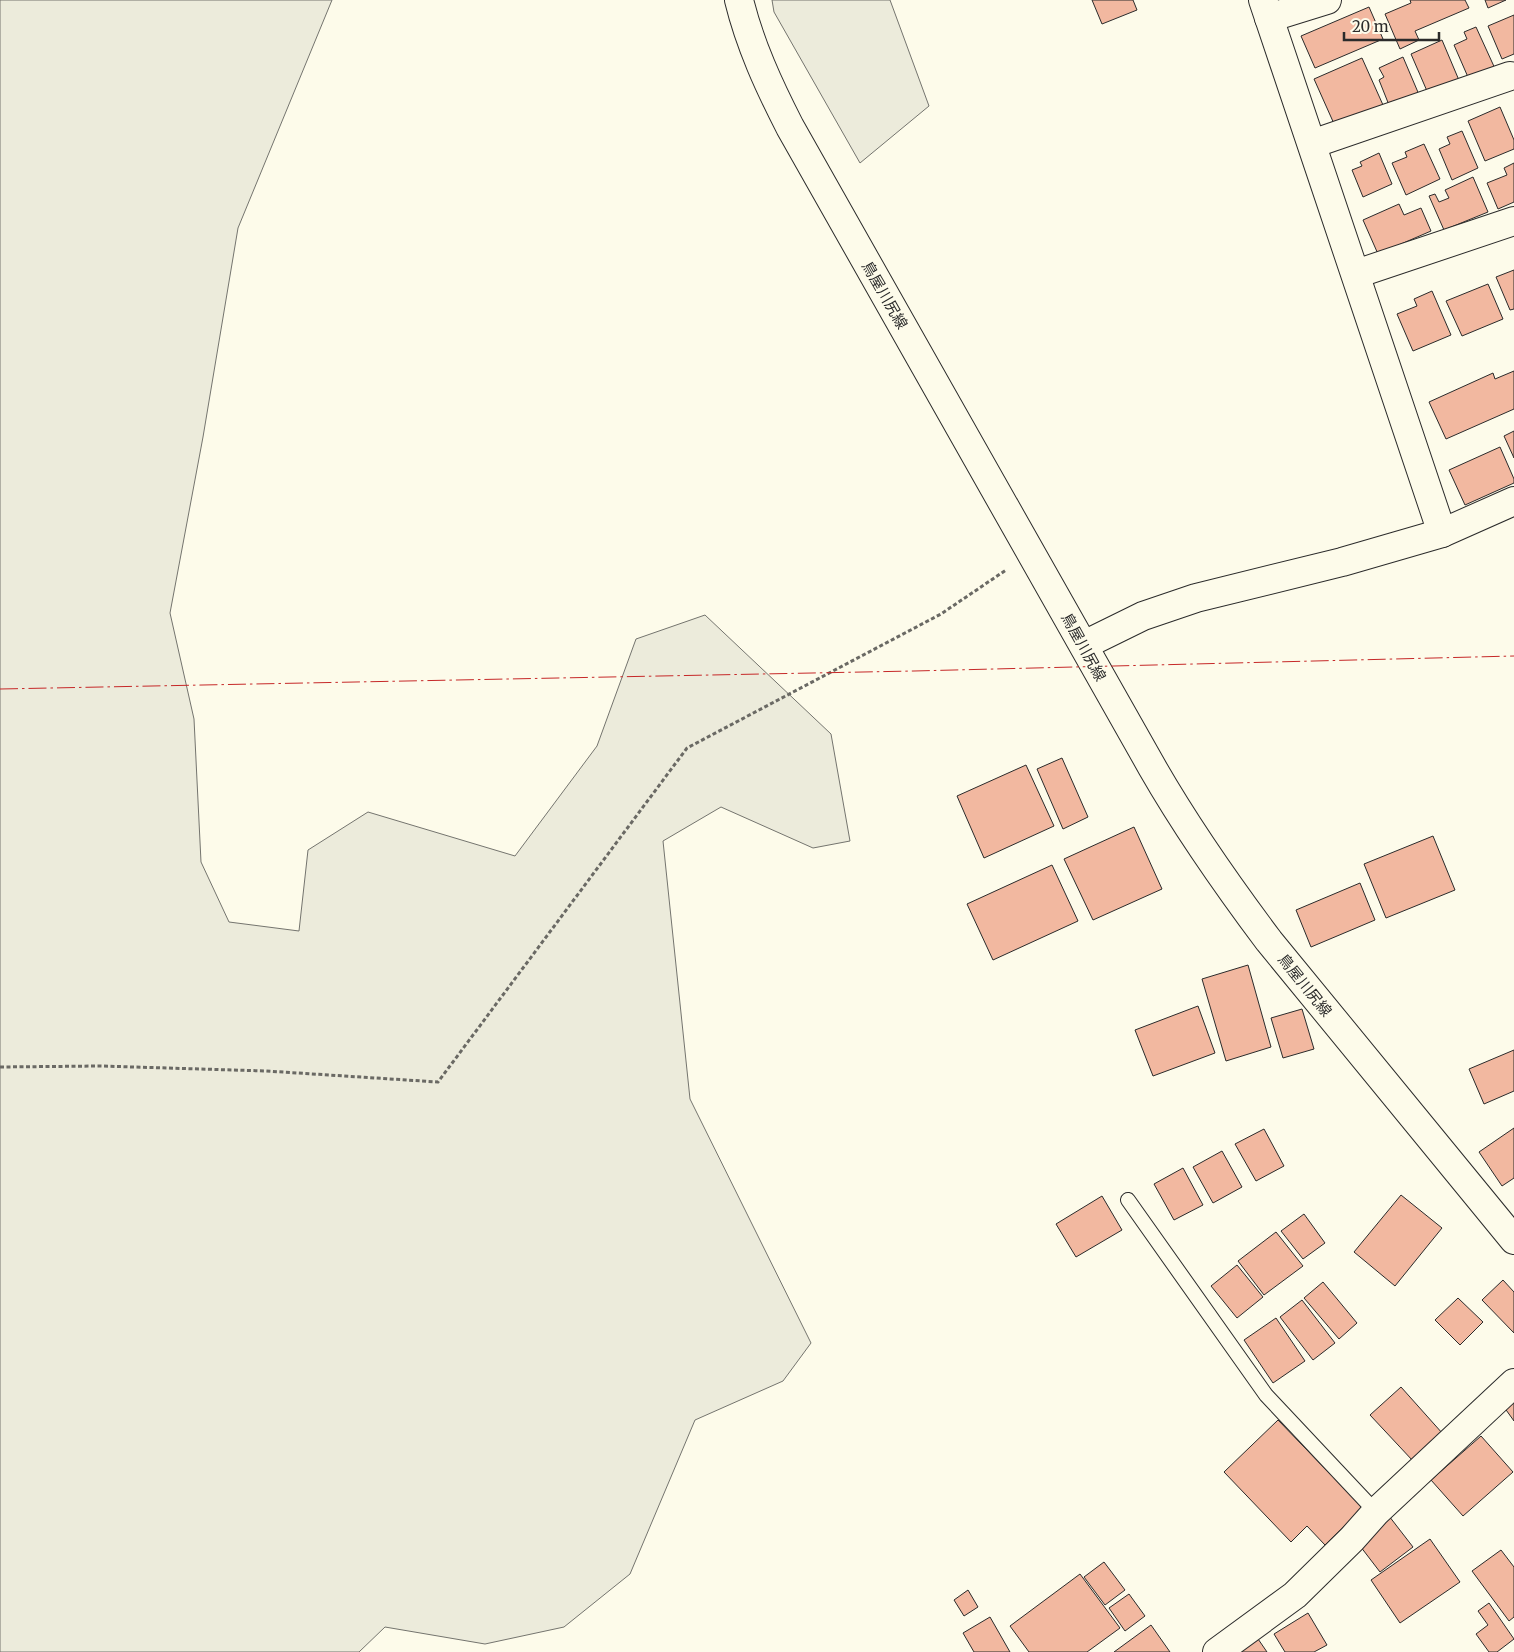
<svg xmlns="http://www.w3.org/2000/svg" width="1514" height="1652" viewBox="0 0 1514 1652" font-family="Merriweather,'Noto Sans JP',serif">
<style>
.green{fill:#ecebdb;stroke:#74746e}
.building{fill:#f2b8a0;stroke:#2b2b2b}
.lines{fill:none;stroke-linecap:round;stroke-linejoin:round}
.lane-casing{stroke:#2b2b2b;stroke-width:16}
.street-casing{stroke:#2b2b2b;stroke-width:30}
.secondary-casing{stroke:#2b2b2b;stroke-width:30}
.path{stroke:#6a6964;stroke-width:3;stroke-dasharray:4 2.5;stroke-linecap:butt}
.lane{stroke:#fdfbea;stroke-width:14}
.street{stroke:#fdfbea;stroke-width:28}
.secondary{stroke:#fdfbea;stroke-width:28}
.power{stroke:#c62828;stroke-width:1;stroke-dasharray:18 4 2.5 4;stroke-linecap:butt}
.labels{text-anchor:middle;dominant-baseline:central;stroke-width:4;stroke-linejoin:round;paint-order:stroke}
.street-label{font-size:15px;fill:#2b2b2b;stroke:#fdfbea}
</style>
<rect width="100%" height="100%" fill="#fdfbea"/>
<g class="green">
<path d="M0 0H332L238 228 203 437 170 613 194 719 201 862 229 922 299 931 308 850 368 812 515 856 597 746 636 639 705 615 831 734 850 841 813 848 721 807 663 841 690 1099 811 1343 783 1381 695 1420 630 1574 564 1627 485 1644 385 1627 359 1652H0Z"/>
<path d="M772 0H890L929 106 860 163 774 12Z"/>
</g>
<g class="building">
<path d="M1092 0H1133L1137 10 1102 24Z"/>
<path d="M1410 0H1465L1469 8 1415 31 1419 40 1400 49 1385 14 1411 3Z"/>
<path d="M1485 0H1506L1488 8Z"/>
<path d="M1369 7 1383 39 1315 68 1301 36Z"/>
<path d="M1514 15V54L1502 59 1488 26Z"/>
<path d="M1476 27 1497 73 1471 84 1454 45 1467 39 1464 32Z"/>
<path d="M1442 40 1461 85 1430 98 1411 54Z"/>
<path d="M1403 57 1420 97 1391 110 1379 80 1384 77 1379 68Z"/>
<path d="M1362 58 1383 105 1335 126 1314 79Z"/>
<path d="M1500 107 1514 140V149L1485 161 1468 121Z"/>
<path d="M1462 131 1478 168 1452 180 1439 149 1450 144 1447 137Z"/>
<path d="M1424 144 1440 179 1406 195 1392 163 1407 157 1405 152Z"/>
<path d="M1379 153 1392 184 1363 197 1352 170 1362 166 1360 162Z"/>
<path d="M1514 163V202L1498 209 1487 183 1507 175 1504 168Z"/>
<path d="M1473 177 1488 212 1444 230 1429 196 1435 194 1439 202 1449 198 1445 190Z"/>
<path d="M1399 204 1404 215 1421 208 1431 231 1378 254 1363 220Z"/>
<path d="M1514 270V309L1510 310 1496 277Z"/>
<path d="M1488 284 1503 319 1462 336 1446 301Z"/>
<path d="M1432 291 1451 335 1413 351 1397 314 1417 306 1414 299Z"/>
<path d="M1514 371V409L1446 439 1429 402 1493 373 1495 379Z"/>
<path d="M1514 431V458L1504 436Z"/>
<path d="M1500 447 1514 479V483L1465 505 1449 470Z"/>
<path d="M1062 758 1088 817 1063 829 1037 769Z"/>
<path d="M1026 765 1054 826 984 858 957 796Z"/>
<path d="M1134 827 1162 889 1093 920 1064 859Z"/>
<path d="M1433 836 1455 890 1386 918 1364 864Z"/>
<path d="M1052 865 1078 921 993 960 967 904Z"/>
<path d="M1360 883 1375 920 1311 947 1296 910Z"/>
<path d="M1248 965 1271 1047 1226 1061 1202 979Z"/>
<path d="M1198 1006 1215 1053 1153 1076 1135 1030Z"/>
<path d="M1302 1009 1314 1049 1283 1058 1271 1018Z"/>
<path d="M1514 1050V1091L1484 1104 1469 1069Z"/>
<path d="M1514 1128V1178L1502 1186 1479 1152Z"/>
<path d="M1264 1129 1284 1166 1256 1181 1235 1144Z"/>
<path d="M1222 1151 1242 1187 1213 1203 1193 1167Z"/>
<path d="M1183 1168 1203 1205 1174 1220 1154 1184Z"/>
<path d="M1401 1195 1442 1228 1395 1286 1354 1252Z"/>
<path d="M1102 1196 1122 1230 1076 1257 1056 1224Z"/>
<path d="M1304 1214 1325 1243 1303 1259 1281 1231Z"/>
<path d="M1276 1232 1303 1266 1264 1295 1238 1261Z"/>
<path d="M1237 1265 1263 1297 1237 1318 1211 1286Z"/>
<path d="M1503 1280 1514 1292V1333L1482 1300Z"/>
<path d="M1323 1282 1357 1323 1339 1339 1304 1298Z"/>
<path d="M1458 1298 1483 1322 1460 1345 1435 1320Z"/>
<path d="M1302 1300 1335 1343 1313 1360 1280 1317Z"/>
<path d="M1276 1318 1305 1361 1273 1383 1244 1340Z"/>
<path d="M1401 1387 1443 1434 1413 1461 1370 1415Z"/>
<path d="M1514 1400V1421L1504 1407Z"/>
<path d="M1278 1420 1363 1508 1325 1545 1307 1526 1291 1542 1224 1472Z"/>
<path d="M1481 1436 1513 1472 1463 1516 1431 1480Z"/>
<path d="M1389 1516 1413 1547 1380 1572 1357 1542Z"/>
<path d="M1430 1539 1460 1582 1400 1623 1371 1580Z"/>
<path d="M1501 1550 1514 1567V1617L1509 1621 1472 1571Z"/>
<path d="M1104 1562 1125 1590 1105 1605 1084 1577Z"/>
<path d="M1080 1574 1120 1628 1087 1652H1029L1010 1626Z"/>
<path d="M968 1590 978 1607 964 1616 954 1600Z"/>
<path d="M1129 1594 1145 1616 1125 1631 1109 1608Z"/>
<path d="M1489 1603 1514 1639 1497 1652H1489L1476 1634 1488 1625 1478 1611Z"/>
<path d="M1308 1613 1327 1645 1314 1652H1285L1274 1634Z"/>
<path d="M990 1617 1010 1652H974L963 1633Z"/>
<path d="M1151 1625 1170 1652H1114Z"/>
<path d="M1256 1636 1267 1652H1230Z"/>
</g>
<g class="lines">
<g class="lane-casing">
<path id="lane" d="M1128 1200 1266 1395 1376 1512"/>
</g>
<g class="street-casing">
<g id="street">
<path d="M1263 0 1442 533"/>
<path d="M1269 18 1327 0"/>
<path d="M1312 144 1510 76"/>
<path d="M1356 274 1514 221"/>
<path d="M1084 645 1143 616 1196 598 1342 562 1442 533 1514 501"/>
<path d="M1217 1652 1295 1595 1352 1539 1376 1512 1514 1383"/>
</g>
</g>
<g class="secondary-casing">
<path id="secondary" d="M739 0C750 45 769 86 790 127L1152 767C1187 828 1227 885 1269 941L1514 1240"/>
</g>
<path class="path" d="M0 1067 101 1066 266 1071 438 1082 687 748 941 614 1006 570"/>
<use href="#lane" class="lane"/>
<use href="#street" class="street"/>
<use href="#secondary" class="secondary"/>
<path class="power" d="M0 689 914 671 1514 656"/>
</g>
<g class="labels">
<g class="street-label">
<text transform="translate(885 295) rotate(60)">鳥屋川尻線</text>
<text transform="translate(1084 647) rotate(61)">鳥屋川尻線</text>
<text transform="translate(1305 985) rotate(51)">鳥屋川尻線</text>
</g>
</g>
<path d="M1344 32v8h95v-8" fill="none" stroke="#2b2b2b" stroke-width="2.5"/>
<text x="1352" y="32" font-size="15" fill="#2b2b2b" stroke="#fdfbea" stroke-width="4" paint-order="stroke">20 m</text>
</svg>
